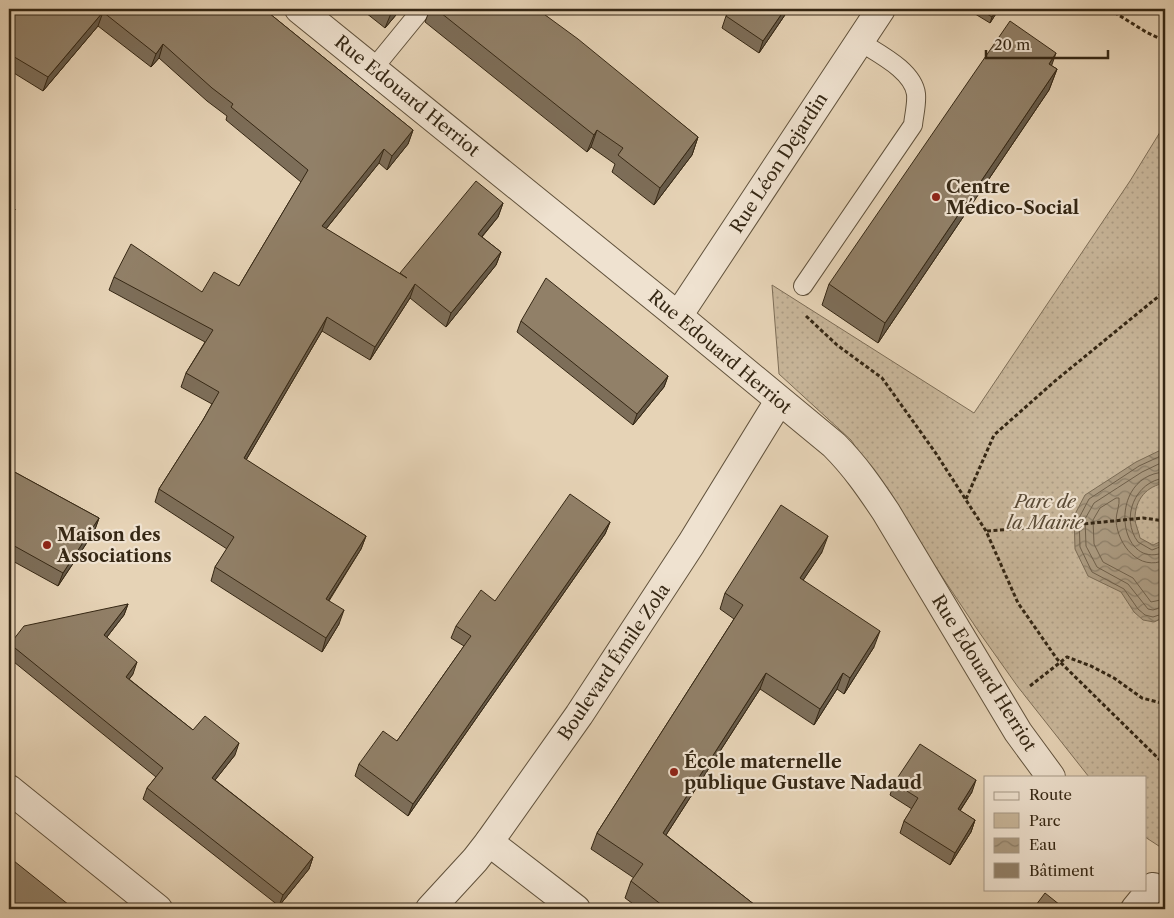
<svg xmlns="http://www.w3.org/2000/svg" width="1174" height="918" viewBox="0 0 1174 918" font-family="'Libre Caslon Text',serif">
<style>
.green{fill:url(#green-dots);stroke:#7e6e57}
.water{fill:url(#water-waves);stroke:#7b6b54}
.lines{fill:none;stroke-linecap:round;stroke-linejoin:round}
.shore{stroke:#70604a;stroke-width:1}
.lane-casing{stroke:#61523c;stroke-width:20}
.street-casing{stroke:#61523c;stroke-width:30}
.path{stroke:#352714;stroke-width:3;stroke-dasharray:4 2.5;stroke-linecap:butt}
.lane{stroke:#efe2d0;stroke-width:18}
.street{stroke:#efe2d0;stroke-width:28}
.wall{fill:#7d6e59;stroke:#352714}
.shaded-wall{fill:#665a49;stroke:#352714}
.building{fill:#918068;stroke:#352714}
.poi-dot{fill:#8f2418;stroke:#efe2d0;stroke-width:2}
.labels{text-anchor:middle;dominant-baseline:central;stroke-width:4.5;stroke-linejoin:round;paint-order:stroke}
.street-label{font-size:18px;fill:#352714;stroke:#efe2d0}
.poi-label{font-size:18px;font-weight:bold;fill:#352714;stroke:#efe2d0;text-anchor:start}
.park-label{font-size:18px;font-style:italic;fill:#5a4b36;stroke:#efe2d0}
</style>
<defs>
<pattern id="green-dots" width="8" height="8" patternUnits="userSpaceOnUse" patternTransform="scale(1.25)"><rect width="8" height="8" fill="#c8b69a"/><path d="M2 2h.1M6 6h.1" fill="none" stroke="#ac9c84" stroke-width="1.8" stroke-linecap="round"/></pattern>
<pattern id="water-waves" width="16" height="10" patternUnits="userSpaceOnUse" patternTransform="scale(1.25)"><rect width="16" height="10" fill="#aa997f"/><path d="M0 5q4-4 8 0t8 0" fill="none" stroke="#8b7d67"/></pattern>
</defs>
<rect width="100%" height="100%" fill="#e6d3b6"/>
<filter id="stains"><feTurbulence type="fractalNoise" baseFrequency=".004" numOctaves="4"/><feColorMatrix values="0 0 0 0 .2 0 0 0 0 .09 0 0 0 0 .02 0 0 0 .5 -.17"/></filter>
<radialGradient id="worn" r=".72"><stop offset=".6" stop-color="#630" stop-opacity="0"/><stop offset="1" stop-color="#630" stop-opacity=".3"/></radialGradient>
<path class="green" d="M1165 124V850L1145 837V777H1089L1018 687 979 632 851 440 779 374 772 285 974 413 1130 181Z"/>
<path class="water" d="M1165 448V483C1147 486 1135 499 1135 519 1135 524 1139 532 1140 538L1153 545 1164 540 1165 537V617L1154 622 1143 620 1134 612 1121 592 1088 576 1075 549 1074 516 1085 495 1136 462Z"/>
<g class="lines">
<g class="shore">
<path d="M1165 454 1139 466 1089 499 1079 518 1080 547 1092 572 1124 589 1138 609 1145 615 1153 617 1165 613"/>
<path d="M1165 461 1142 472 1094 503 1085 519 1086 546 1097 567 1128 584 1148 609 1153 610 1165 606"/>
<path d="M1165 472C1106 475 1117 573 1165 552"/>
<path d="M1165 478C1135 481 1120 518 1138 542L1152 550 1165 545"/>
<path d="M1165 560C1139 572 1118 545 1116 521 1116 513 1120 505 1119 498H1116L1100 508 1093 520 1094 544 1103 562 1133 578 1151 602 1165 599"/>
</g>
<g class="lane-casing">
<g id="lane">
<path d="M373 69 422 9"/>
<path d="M803 286 913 125C914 115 917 104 916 94 913 70 877 53 859 41"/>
</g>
</g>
<g class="street-casing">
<g id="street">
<path d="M299 9 678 316 834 445C855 466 870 488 886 512L1018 732 1051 777"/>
<path d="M678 316 881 9"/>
<path d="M9 789 158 909"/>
<path d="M489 842 576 909"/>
<path d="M430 909 475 860 489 842 579 715 691 544 779 401"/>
<path d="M1135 909 1153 887"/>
</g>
</g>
<g class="path">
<path d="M1109 9 1146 32 1165 41"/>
<path d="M806 316 837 345 882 378 935 452 986 531 1018 603 1057 659 1165 765"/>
<path d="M966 499 994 435 1055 381 1165 291"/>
<path d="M987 531 1073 525 1143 518 1165 521"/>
<path d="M1030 686 1067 657 1091 666 1114 678 1142 698 1165 704"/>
</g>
<use href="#lane" class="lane"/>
<use href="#street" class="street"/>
</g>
<g class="wall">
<path d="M9 9H264L413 130 408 144 387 170 379 163 326 229 400 274 503 203 498 217 482 237 501 252 496 265 446 327 410 298 370 360 322 331 246 460 366 536 361 549 329 601 339 624 322 652 211 581 215 567 227 549 155 502 159 489 203 420 212 404 181 387 186 373 205 342 109 290 114 277 202 292 239 286 301 182 226 120 227 116 207 101 159 58 151 67 98 26 43 91 9 70Z"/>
<path d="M361 9H401L385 28Z"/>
<path d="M430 9H537L698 137 692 155 654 205 612 172 615 164 591 147 587 152 425 22Z"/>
<path d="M731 9H789L759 53 722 28 726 16Z"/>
<path d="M967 9H999L990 23Z"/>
<path d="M1052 66 1057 69 1049 90 878 343 822 305 829 284Z"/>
<path d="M521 321 668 376 664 387 633 425 517 332Z"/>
<path d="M9 469 99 518 94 532 58 586 9 559Z"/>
<path d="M610 522 605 534 408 816 355 776 359 764 397 741 464 646 451 638 456 626 495 601Z"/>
<path d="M822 552 803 580 874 647 844 694 837 689 814 725 760 689 666 835 760 909H640L625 898 631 881 634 878 591 849 597 833 734 619 720 609 725 593Z"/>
<path d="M128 604 124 615 107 637 133 674 129 679 193 730 235 755 215 780 313 857 309 869 279 906 143 799 147 788 156 777 9 658V648L10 644Z"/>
<path d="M894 783 972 792 960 811 975 820 971 832 950 865 900 833 904 821 912 809 890 795Z"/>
</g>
<g class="shaded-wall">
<path d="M393 9H401L385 28 392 11Z"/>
<path d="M785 9H789L759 53 763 41Z"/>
<path d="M997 9H999L990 23 992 17Z"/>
<path d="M103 12 98 26 43 91 48 77Z"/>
<path d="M163 44 159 58 151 67 156 54Z"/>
<path d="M1056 53 1049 73V64Z"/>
<path d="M1057 69 1049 90 878 343 885 323Z"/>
<path d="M413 130 408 144 387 170 392 156Z"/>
<path d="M597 130 591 147 587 152 594 135Z"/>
<path d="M698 137 692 155 654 205 660 188Z"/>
<path d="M384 149 379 163 317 240 322 226Z"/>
<path d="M503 203 498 217 473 247 478 234Z"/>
<path d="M15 209 10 223 9 226V222Z"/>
<path d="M501 252 496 265 446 327 451 313Z"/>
<path d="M415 284 410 298 370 360 375 347Z"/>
<path d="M327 317 322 331 239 472 244 458Z"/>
<path d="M668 376 664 387 633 425 637 414Z"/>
<path d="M99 518 94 532 58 586 63 573Z"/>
<path d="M610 522 605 534 408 816 413 804Z"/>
<path d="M366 536 361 549 321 612 326 599Z"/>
<path d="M828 536 822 552 794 594 800 578Z"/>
<path d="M128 604 124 615 100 646 104 635Z"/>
<path d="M344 610 339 624 322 652 326 638Z"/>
<path d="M880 631 874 647 844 694 850 678Z"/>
<path d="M137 662 133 674 122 689 126 677Z"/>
<path d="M766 673 760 689 657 849 663 833Z"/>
<path d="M843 673 837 689 814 725 820 709Z"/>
<path d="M239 743 235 755 208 789 212 778Z"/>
<path d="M976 780 972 792 953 821 958 809Z"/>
<path d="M975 820 971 832 950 865 955 853Z"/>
<path d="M313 857 309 869 279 906 283 895Z"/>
</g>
<g class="building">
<path d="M9 9H264L413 130 392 156 384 149 322 226 407 278 400 273 476 181 503 203 478 234 501 252 451 313 415 284 375 347 327 317 244 458 366 536 326 599 344 610 326 638 215 567 234 537 159 489 203 420 219 392 186 373 213 330 114 277 131 244 202 292 214 272 239 286 308 170 231 107 233 104 212 88 163 44 156 54 103 12 48 77 11 55 9 59Z"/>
<path d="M436 9H537L578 39 698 137 660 188 618 155 623 148 597 130 594 135Z"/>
<path d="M731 9H785L763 41 726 16Z"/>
<path d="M979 9H997L992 17Z"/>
<path d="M1010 21 1056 53 1049 64 1057 69 885 323 829 284Z"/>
<path d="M9 206 15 209 9 222Z"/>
<path d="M546 278 668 376 637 414 521 321Z"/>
<path d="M9 469 99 518 63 573 9 543Z"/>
<path d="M570 494 610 522 413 804 359 764 383 731 397 741 471 636 456 626 481 590 495 601Z"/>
<path d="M781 505 828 536 800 578 880 631 850 678 843 673 820 709 766 673 663 833 760 909H667L631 881 643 864 597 833 743 605 725 593Z"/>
<path d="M128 604 104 635 137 662 126 677 193 730 205 716 239 743 212 778 313 857 283 895 147 788 163 768 10 644 24 626Z"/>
<path d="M920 744 976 780 958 809 975 820 955 853 904 821 918 798 894 783Z"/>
<path d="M9 857 74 909H9Z"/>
<path d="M1045 893 1065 909H1033Z"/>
</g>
<g class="poi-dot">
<circle cx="936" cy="197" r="5"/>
<circle cx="47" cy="545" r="5"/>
<circle cx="674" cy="772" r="5"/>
</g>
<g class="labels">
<g class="street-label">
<text transform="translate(407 96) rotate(39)">Rue Edouard Herriot</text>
<text transform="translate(779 163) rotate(-57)">Rue Léon Dejardin</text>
<text transform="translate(720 352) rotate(40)">Rue Edouard Herriot</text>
<text transform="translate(614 662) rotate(-56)">Boulevard Émile Zola</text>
<text transform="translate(984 673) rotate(58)">Rue Edouard Herriot</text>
</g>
<g class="poi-label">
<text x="946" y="187">Centre<tspan x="946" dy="21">Médico-Social</tspan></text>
<text x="57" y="535">Maison des<tspan x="57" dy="21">Associations</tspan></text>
<text x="684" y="762">École maternelle<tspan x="684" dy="21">publique Gustave Nadaud</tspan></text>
</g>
<g class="park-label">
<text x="1045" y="502">Parc de<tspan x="1045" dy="21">la Mairie</tspan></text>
</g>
</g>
<rect width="1174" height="918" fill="none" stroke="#e6d3b6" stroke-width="30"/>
<rect x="10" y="10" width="1154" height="898" fill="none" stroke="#352714" stroke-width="2.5"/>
<rect x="15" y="15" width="1144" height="888" fill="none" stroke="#352714"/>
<rect x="984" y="776" width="162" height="115" fill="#efe2d0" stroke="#a59785"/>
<rect x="994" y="792" width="25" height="8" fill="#efe2d0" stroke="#a59785"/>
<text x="1029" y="800" font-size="15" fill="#352714">Route</text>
<rect x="994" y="813" width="25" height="15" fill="#c8b69a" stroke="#a59785"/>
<text x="1029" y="826" font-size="15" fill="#352714">Parc</text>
<rect x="994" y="838" width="25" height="15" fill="url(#water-waves)" stroke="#a59785"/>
<text x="1029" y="850" font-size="15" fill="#352714">Eau</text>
<rect x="994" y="863" width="25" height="15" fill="#918068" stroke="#a59785"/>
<text x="1029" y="876" font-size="15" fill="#352714">Bâtiment</text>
<path d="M986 50v8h122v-8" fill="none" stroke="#352714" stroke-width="2.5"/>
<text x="994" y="50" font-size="15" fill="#352714" stroke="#efe2d0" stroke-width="4" paint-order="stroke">20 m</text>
<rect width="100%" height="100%" filter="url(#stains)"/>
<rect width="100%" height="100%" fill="url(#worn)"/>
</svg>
